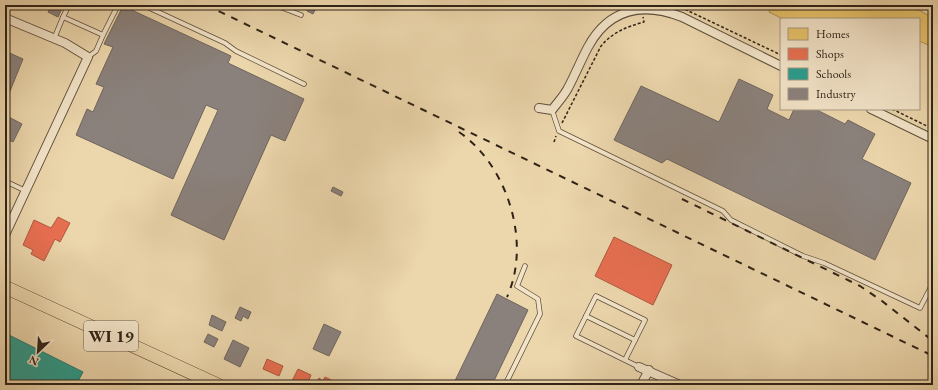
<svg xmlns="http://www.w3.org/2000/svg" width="938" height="390" viewBox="0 0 938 390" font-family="'EB Garamond',serif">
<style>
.homes{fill:#e9c46a;stroke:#b19451}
.shops{fill:#e76f51;stroke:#b05840}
.schools{fill:#2a9d8f;stroke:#2c786b}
.industry{fill:#8a817c;stroke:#6f655e}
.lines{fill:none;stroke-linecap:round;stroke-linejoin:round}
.lane-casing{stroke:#5e503c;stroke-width:5.5}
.street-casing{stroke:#5e503c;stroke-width:10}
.primary-casing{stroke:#2f2317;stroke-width:14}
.path{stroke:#2f2317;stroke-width:1.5;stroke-dasharray:3 2;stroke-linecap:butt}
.lane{stroke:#f3e4c9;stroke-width:4}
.street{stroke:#f3e4c9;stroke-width:8}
.primary{stroke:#ecd6ac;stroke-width:13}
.rail{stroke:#2f2317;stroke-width:2;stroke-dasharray:7 7;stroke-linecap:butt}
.labels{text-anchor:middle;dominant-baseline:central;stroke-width:4;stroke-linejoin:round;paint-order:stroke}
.shield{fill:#f3e4c9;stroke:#6a5d4c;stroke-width:1}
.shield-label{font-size:17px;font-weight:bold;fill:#2f2317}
</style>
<rect width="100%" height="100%" fill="#ecd6ac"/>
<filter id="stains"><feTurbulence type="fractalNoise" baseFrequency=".005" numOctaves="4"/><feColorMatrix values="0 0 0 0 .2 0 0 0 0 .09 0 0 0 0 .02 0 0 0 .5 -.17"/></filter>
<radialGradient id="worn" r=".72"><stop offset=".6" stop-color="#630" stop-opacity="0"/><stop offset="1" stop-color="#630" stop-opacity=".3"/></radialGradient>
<path class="homes" d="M772 5H919L917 9 933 18V47L919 41V19H783L769 12Z"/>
<g class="shops">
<path d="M58 217 70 223 60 242 55 239 44 261 31 254 33 250 23 245 34 220 51 228Z"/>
<path d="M614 237 672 265 653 305 595 276Z"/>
<path d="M267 359 283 366 279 376 263 369Z"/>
<path d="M298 369 311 375 307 385H290Z"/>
<path d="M325 377 333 381 331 385H315L319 378 323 381Z"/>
</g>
<path class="schools" d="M5 333 83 372 76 385H5Z"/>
<g class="industry">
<path d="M51 5 63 6 58 17 48 12Z"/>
<path d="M310 5 316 8 313 14 307 11Z"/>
<path d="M123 6 231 56 228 63 304 99 285 141 271 135 224 240 171 215 218 110 206 105 173 179 76 135 87 109 93 112 104 87 96 84 113 47 104 44Z"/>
<path d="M5 51 23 59 6 101H5Z"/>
<path d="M739 79 773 95 767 109 789 120 794 109H815L845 124 848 120 875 134 862 159 911 183 875 260 667 159 662 163 614 140 641 86 719 122Z"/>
<path d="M5 115 22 124 13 142 5 138Z"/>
<path d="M333 187 343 192 341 196 331 191Z"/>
<path d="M497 294 528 310 492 385H453Z"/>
<path d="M240 307 251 312 248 319 243 316 241 321 235 318Z"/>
<path d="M212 315 226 322 222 331 209 325Z"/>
<path d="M324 324 341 332 329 356 313 349Z"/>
<path d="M208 334 218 339 214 347 204 342Z"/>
<path d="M233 340 249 348 240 367 224 359Z"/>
</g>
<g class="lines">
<g class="lane-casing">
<g id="lane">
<path d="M143 5 225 43 236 51 304 84"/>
<path d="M275 5 301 15"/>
<path d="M63 17 69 5"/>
<path d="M103 35 118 5"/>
<path d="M54 39 63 17 103 35 96 51 88 57"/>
<path d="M552 110 559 131 723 211 731 220 803 256 824 263 920 308 933 283"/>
<path d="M9 183 26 191"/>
<path d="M586 316 635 340"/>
<path d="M625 360 645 320 596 296 576 336 639 367"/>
<path d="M505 385 540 314 538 299 517 286 525 266"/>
</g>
</g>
<g class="street-casing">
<g id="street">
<path d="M5 18 65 43 88 57 5 235"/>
<path d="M539 108 552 110C557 103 564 96 568 88 575 75 581 60 588 47 609 8 643 2 682 17L781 66"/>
<path d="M871 109 933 139"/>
<path d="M639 367 680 385"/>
<path d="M641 385 649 370"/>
</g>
</g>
<g class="primary-casing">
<path id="primary" d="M5 287 218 385"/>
</g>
<g class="path">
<path d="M676 5 781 55"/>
<path d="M892 109 933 129"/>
<path d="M562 123 601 46C613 32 626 27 644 22L643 17"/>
<path d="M554 142 556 136"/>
</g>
<use href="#lane" class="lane"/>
<use href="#street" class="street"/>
<use href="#primary" class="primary"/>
<g class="rail">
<path d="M206 5 933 356"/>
<path d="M459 132C507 165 532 242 507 297"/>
<path d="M682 199 860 286 882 301 933 341"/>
</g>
</g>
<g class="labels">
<rect class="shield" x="84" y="321" width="54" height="30" rx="3"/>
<g class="shield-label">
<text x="111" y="336">WI 19</text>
</g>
</g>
<rect width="938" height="390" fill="none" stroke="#ecd6ac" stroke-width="20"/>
<rect x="6" y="6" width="926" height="378" fill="none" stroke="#2f2317" stroke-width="2"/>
<rect x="10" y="10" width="918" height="370" fill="none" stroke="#2f2317"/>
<rect x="780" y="18" width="140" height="92" fill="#f3e4c9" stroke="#a59782"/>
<rect x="788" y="28" width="20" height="12" fill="#e9c46a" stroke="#a59782"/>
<text x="816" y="38" font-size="12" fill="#2f2317">Homes</text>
<rect x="788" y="48" width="20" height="12" fill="#e76f51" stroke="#a59782"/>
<text x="816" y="58" font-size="12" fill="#2f2317">Shops</text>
<rect x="788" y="68" width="20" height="12" fill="#2a9d8f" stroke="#a59782"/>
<text x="816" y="78" font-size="12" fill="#2f2317">Schools</text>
<rect x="788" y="88" width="20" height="12" fill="#8a817c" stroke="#a59782"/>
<text x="816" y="98" font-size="12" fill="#2f2317">Industry</text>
<g transform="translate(38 352) rotate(205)" stroke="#f3e4c9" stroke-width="3" paint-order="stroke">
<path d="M0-3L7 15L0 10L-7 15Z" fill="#2f2317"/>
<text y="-6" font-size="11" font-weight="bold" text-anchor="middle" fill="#2f2317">N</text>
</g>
<rect width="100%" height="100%" filter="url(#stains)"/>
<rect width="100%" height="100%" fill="url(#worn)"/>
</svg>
